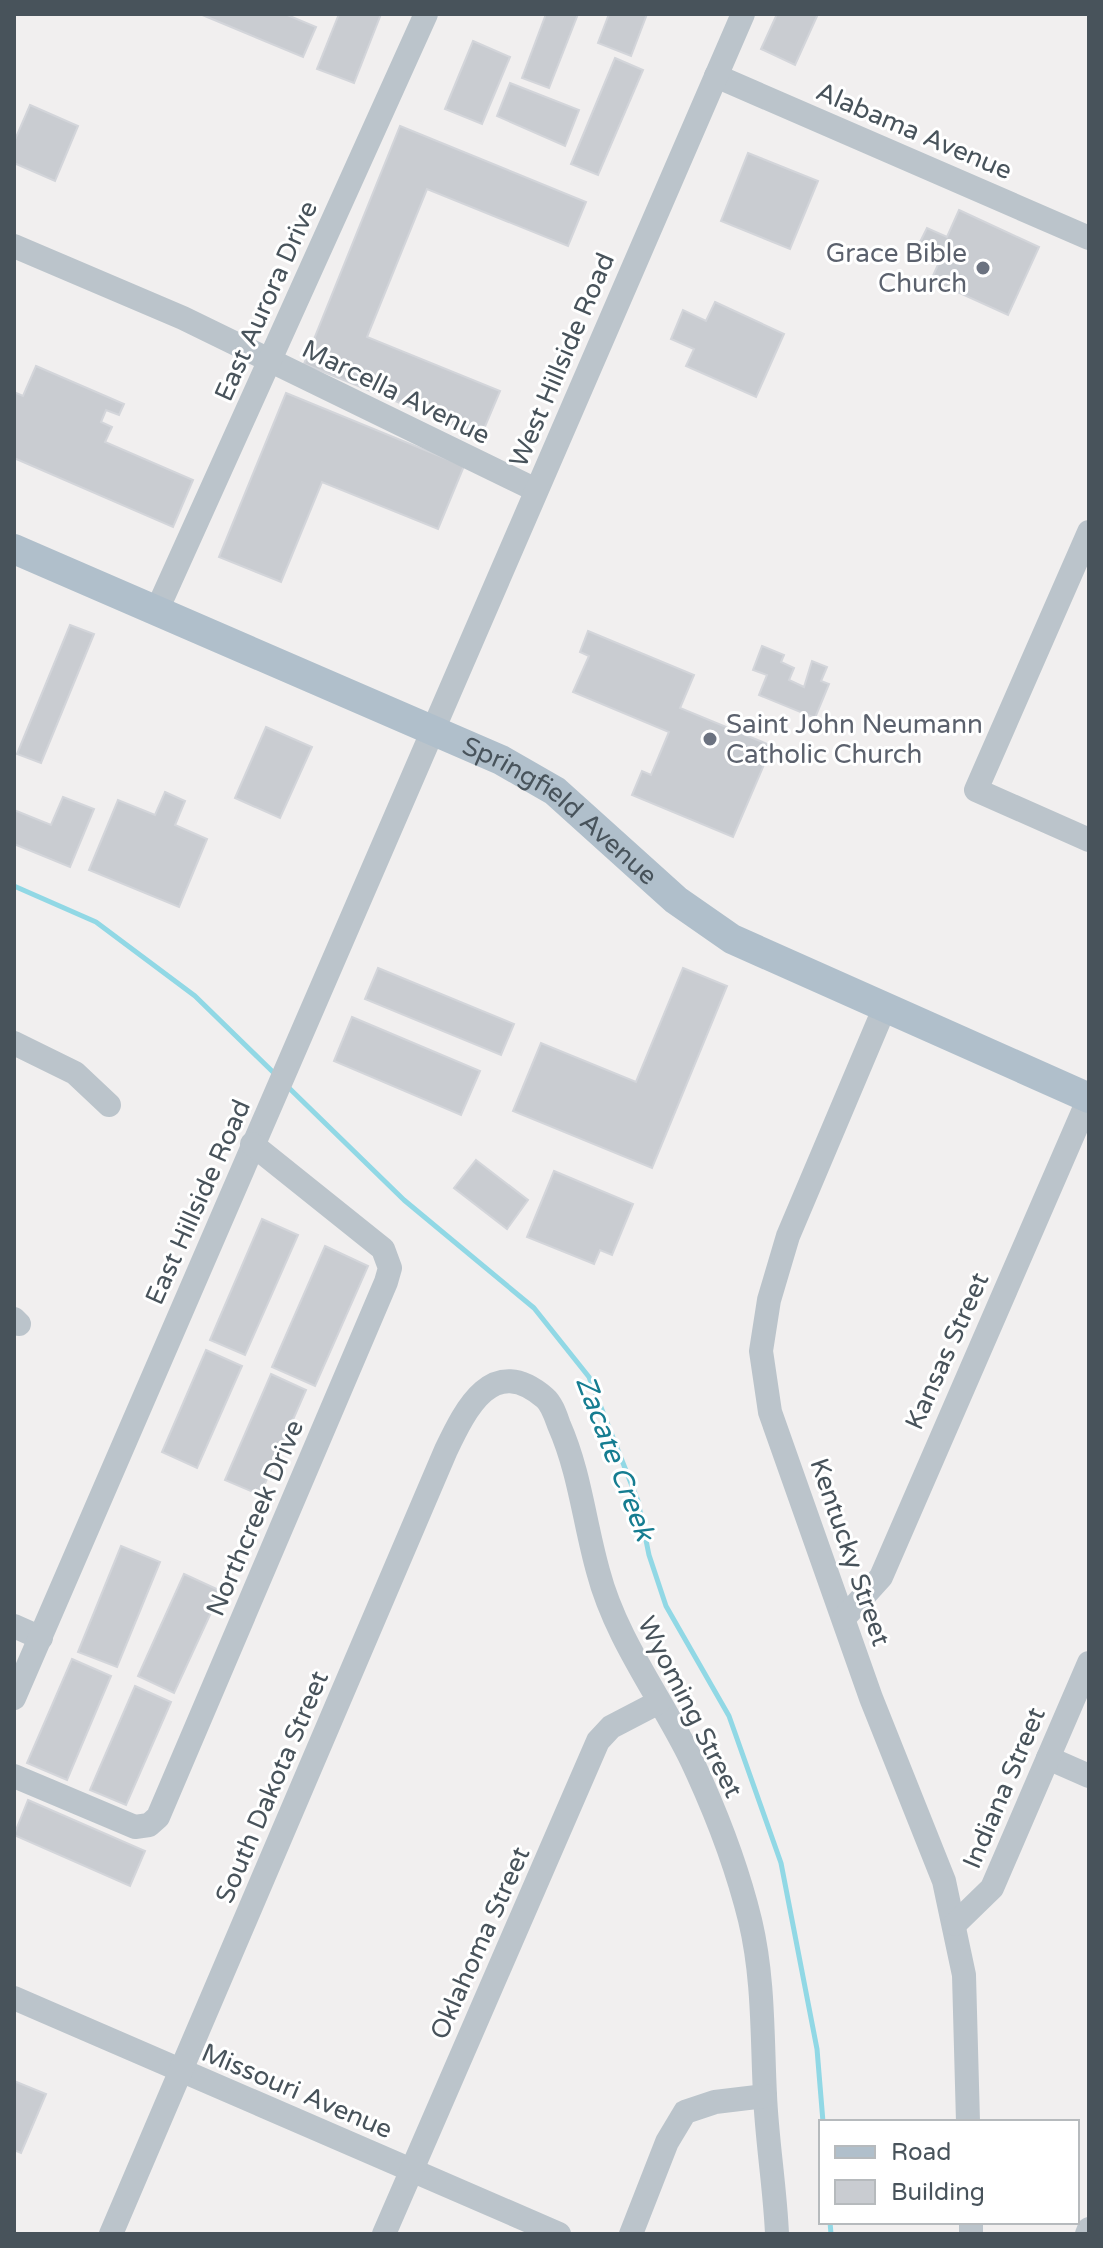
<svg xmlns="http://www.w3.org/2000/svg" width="1103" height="2248" viewBox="0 0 1103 2248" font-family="'Varela Round',sans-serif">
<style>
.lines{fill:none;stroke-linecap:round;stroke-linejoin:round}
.stream{stroke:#91d8e5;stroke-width:5}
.building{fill:#c9ccd1;stroke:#d3d5da;stroke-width:2}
.minor{stroke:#bbc4cb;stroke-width:24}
.major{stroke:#b0bfcb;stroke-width:30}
.worship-dot{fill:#6b7280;stroke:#fff;stroke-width:3}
.labels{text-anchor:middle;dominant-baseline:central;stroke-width:6;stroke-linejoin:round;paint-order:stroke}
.street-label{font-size:26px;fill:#48535b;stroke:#fff}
.worship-label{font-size:26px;fill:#5b616d;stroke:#fff;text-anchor:end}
.water-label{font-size:28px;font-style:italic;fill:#167d91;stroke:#fff}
</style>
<rect width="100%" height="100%" fill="#f1efef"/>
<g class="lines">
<g class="stream">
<path d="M14 886 96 922 195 996 275 1074"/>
<path d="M288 1087 404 1200 534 1308 589 1377 638 1501 649 1555 666 1606 729 1716 781 1863 817 2049 823 2122"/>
<path d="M830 2222 831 2234"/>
</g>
</g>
<g class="building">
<path d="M200 14H285L316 27 303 57Z"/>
<path d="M339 14H381L354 83 317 69Z"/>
<path d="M546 14H578L549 88 522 78Z"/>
<path d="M609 14H647L631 56 598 43Z"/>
<path d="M777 14H818L795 65 761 49Z"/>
<path d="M473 41 510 57 482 124 445 109Z"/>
<path d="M615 58 643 70 598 175 571 164Z"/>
<path d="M510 83 579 110 565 146 497 116Z"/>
<path d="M30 105 78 126 55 181 14 163V142Z"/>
<path d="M400 126 586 202 568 246 427 189 367 337 500 391 481 436 304 364Z"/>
<path d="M748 153 818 181 790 249 721 221Z"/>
<path d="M959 210 1039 247 1008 315 931 280 942 256 918 246 927 228 947 237Z"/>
<path d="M715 302 784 334 756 397 686 366 694 349 671 339 683 310 706 321Z"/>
<path d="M36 366 124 404 119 415 106 410 101 422 112 427 105 442 193 480 173 527 14 458V392L23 396Z"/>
<path d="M286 393 464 466 438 529 322 482 281 582 219 557Z"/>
<path d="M70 625 94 634 41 763 17 754Z"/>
<path d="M588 631 694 675 680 708 772 746 733 837 632 795 642 771 651 775 669 732 573 692 589 656 580 652Z"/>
<path d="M762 646 784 655 781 662 794 668 789 680 804 687 812 661 827 667 821 681 829 684 815 718 759 695 767 675 753 670Z"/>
<path d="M266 727 312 747 280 818 235 798Z"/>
<path d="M165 792 185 801 175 825 207 839 179 907 89 870 118 800 155 815Z"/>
<path d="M63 797 94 809 70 867 14 844V810L51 825Z"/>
<path d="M378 968 514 1024 501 1055 365 999Z"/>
<path d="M683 968 727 986 652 1168 513 1111 541 1043 636 1082Z"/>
<path d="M352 1017 480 1071 461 1115 334 1061Z"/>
<path d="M476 1160 528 1200 507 1229 454 1188Z"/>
<path d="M554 1171 633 1204 612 1255 600 1250 594 1264 527 1237Z"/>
<path d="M262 1219 298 1235 245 1355 210 1340Z"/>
<path d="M325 1246 368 1266 315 1386 272 1367Z"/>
<path d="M206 1350 242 1366 197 1468 162 1452Z"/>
<path d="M271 1374 306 1390 260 1495 225 1480Z"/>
<path d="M121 1546 160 1562 117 1667 78 1652Z"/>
<path d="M184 1574 221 1591 174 1693 138 1676Z"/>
<path d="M72 1659 111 1676 67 1780 27 1763Z"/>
<path d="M135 1686 171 1702 126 1805 90 1790Z"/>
<path d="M28 1800 145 1851 130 1886 14 1835Z"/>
<path d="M14 2081 46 2094 21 2153 14 2150Z"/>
</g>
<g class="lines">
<g class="minor">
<path d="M716 76 1089 238"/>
<path d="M14 246 183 318 536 490"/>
<path d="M1089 532 976 790 1089 840"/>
<path d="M157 610 426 14"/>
<path d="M884 1009 788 1236 769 1300 761 1351 770 1412 871 1698 944 1881 964 1975 968 2122"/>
<path d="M14 1043 75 1073 109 1105"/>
<path d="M14 1319 19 1324"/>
<path d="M844 1618 881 1577 1089 1098"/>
<path d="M14 1626 41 1638"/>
<path d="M14 1698 743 14"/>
<path d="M1048 1758 1089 1776"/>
<path d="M14 1776 135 1827 149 1825 158 1817 386 1282 390 1268 383 1249 252 1144"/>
<path d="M955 1924 992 1888 1089 1663"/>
<path d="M14 1998 559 2234"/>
<path d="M971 2222V2234"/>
<path d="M111 2234 446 1450C466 1408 493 1353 545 1398 552 1404 556 1417 559 1425 580 1473 584 1521 598 1571 616 1640 661 1697 692 1761 715 1810 737 1867 750 1920 764 1979 762 2036 765 2095 767 2141 775 2188 777 2234"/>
<path d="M384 2234 598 1741 611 1727 659 1702"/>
<path d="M631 2234 667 2142 685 2112 715 2102 765 2096"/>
<path d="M1087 2234 1089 2229"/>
</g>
<path class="major" id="s1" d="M14 549 501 760 555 791 676 900 732 939 1089 1098"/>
</g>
<g class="worship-dot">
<circle cx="983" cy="268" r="8"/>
<circle cx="710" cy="739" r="8"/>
</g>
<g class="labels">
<g class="street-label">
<text transform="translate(914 131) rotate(23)">Alabama Avenue</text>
<text transform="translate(266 301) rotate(-66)">East Aurora Drive</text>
<text transform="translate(562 360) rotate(-67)">West Hillside Road</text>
<text transform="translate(396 392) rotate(26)">Marcella Avenue</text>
<text stroke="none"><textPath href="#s1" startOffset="608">Springfield Avenue</textPath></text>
<text transform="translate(198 1202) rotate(-66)">East Hillside Road</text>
<text transform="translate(947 1351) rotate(-66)">Kansas Street</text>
<text transform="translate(255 1518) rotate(-67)">Northcreek Drive</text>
<text transform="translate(850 1552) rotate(71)">Kentucky Street</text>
<text transform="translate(690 1707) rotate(63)">Wyoming Street</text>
<text transform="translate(272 1787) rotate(-67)">South Dakota Street</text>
<text transform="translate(1004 1788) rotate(-67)">Indiana Street</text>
<text transform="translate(480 1943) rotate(-66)">Oklahoma Street</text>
<text transform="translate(297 2091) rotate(23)">Missouri Avenue</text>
</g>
<g class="worship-label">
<text x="967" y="253">Grace Bible<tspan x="967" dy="30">Church</tspan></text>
<text x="726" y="724" text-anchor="start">Saint John Neumann<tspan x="726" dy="30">Catholic Church</tspan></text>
</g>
<g class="water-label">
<text transform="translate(615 1458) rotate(69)">Zacate Creek</text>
</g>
</g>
<rect width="1103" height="2248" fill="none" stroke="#48535b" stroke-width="32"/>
<rect x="819" y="2120" width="260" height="104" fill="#ffffff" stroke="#b6babd" stroke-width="2"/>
<rect x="835" y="2146" width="40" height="12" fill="#b0bfcb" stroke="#b6babd" stroke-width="2"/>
<text x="891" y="2160" font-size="24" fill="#48535b">Road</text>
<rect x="835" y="2180" width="40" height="24" fill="#c9ccd1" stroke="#b6babd" stroke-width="2"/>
<text x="891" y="2200" font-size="24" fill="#48535b">Building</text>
</svg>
